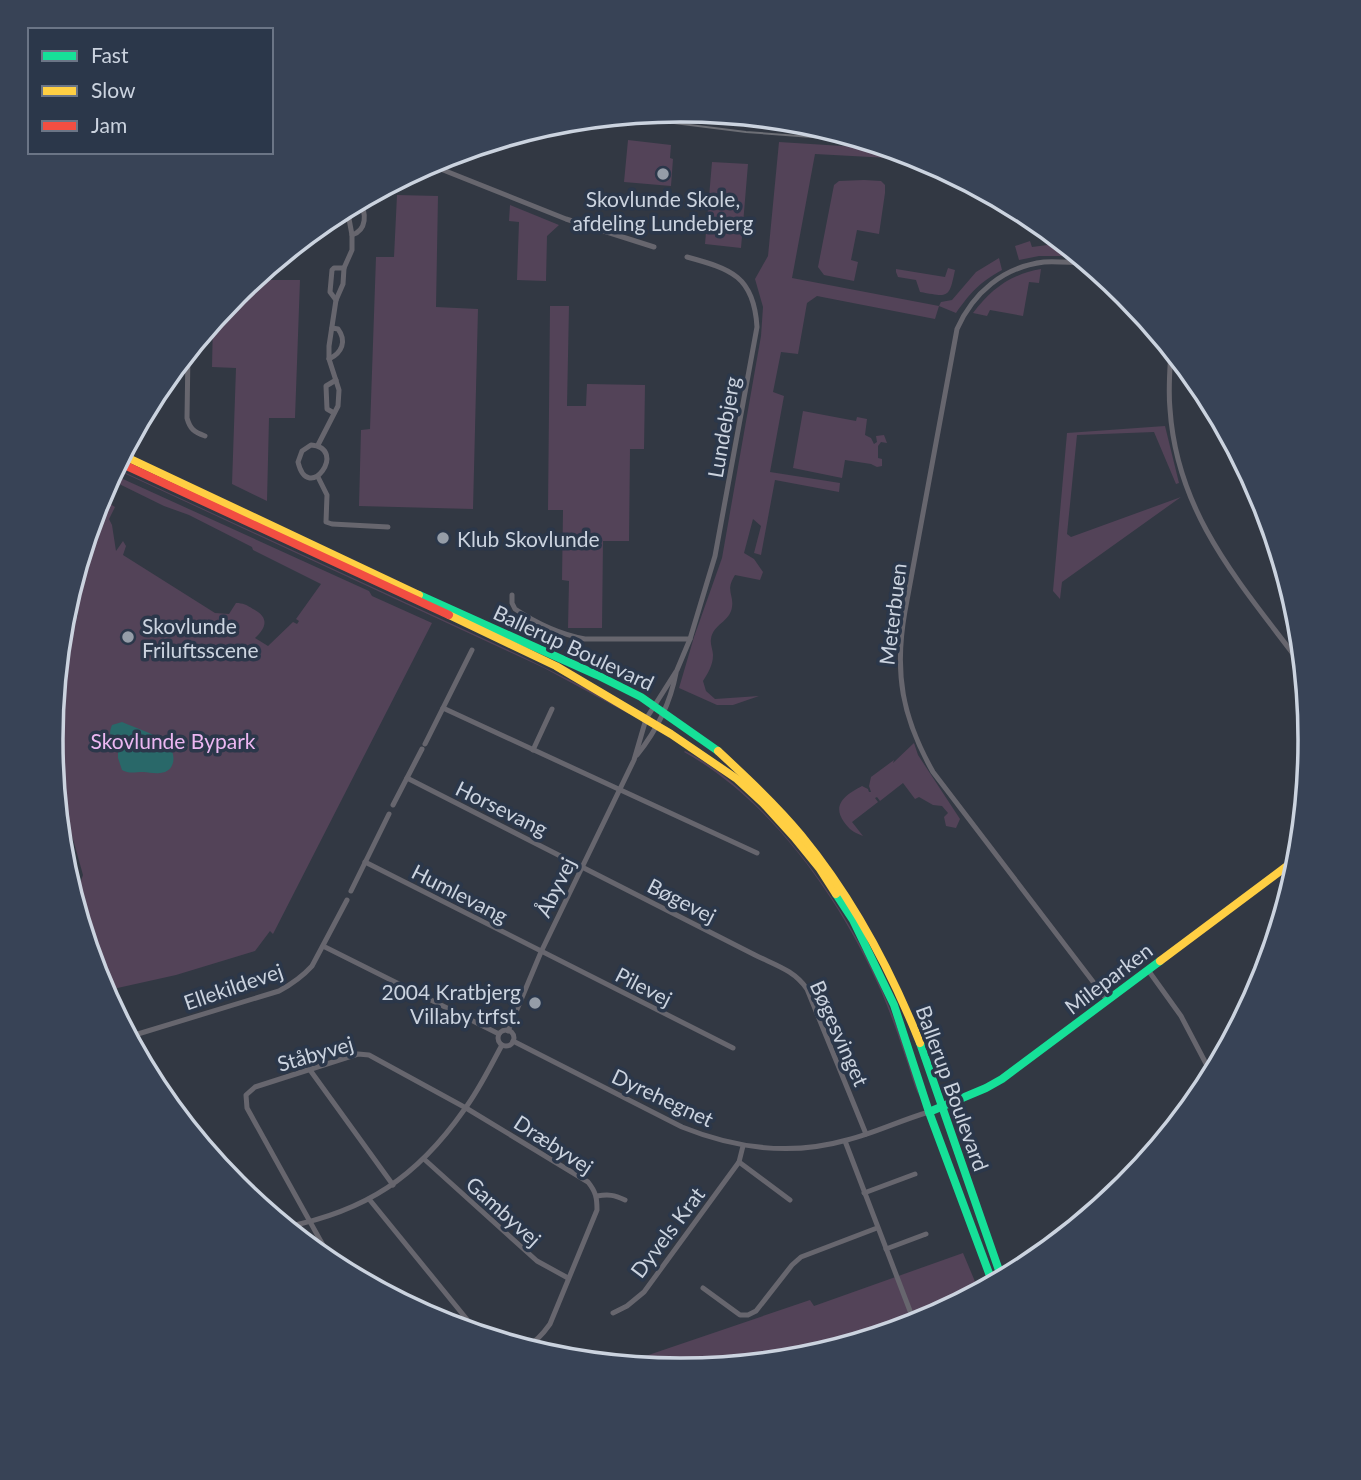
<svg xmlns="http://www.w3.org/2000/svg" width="1361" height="1480" viewBox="0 0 1361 1480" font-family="Lato,sans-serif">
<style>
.green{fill:#534358;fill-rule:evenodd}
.water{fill:#296869}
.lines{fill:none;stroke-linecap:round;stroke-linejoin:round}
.street{stroke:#67666e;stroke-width:5}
.fast{stroke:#16e098;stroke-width:8}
.slow{stroke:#ffcf43;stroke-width:8}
.jam{stroke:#f24e42;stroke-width:8}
.tram{stroke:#6c6e75;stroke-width:2}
.poi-dot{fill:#959da8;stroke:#2b374a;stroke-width:2.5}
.labels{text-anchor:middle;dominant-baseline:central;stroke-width:7;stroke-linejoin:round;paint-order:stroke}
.poi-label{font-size:21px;fill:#cbd3df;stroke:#2b374a;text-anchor:start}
.street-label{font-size:21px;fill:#cbd3df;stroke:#2b374a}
.park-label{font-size:21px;fill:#ecb7f2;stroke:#2b374a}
.rim{fill:none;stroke:#cbd3df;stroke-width:3.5}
</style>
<rect width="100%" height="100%" fill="#323843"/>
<g class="green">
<path d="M681 110 768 119 800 126 747 124 660 112Z"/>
<path d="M628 140 671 145 670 158 673 159 671 186 624 182Z"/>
<path d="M779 142 890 149 926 160 815 154 792 278 939 306 941 302 952 300 976 272 999 258 1002 270C980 282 970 293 956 313L939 306 935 319 817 296 807 303 798 354 781 352 773 392 784 396 770 472 840 483 839 492 775 480 761 555 754 553 761 526 753 519 744 553 754 559 763 572 760 580 735 575C725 591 734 594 732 607 730 622 713 624 711 639 710 644 713 650 713 655 713 665 708 673 703 681L706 691 715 699 759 696 733 705H717L679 688 694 637 722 558 761 336 763 307 755 279 768 256Z"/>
<path d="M712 162 748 164 741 248 705 244Z"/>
<path d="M864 180 881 181 885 185V193L879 234 857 230 851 260 858 262 854 281 824 275 818 267 834 185 839 181Z"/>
<path d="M397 195 438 196 436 307 478 309 473 509 359 506 361 430 370 429 376 257H394Z"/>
<path d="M510 205 559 225 547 236 546 281 517 280 519 222 509 221Z"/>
<path d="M1030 241 1032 247 1063 243 1079 256H1039L1019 260 1015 246Z"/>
<path d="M948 268 955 270C949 299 949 297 920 292L916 280 898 277 896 272V269L945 277Z"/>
<path d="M1041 269 1039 283 1029 282 1023 316 990 310 987 316 973 313C991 289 1011 274 1041 269Z"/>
<path d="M253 280H300L295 418H269L267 501 232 484 236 368 212 367 213 321 235 294Z"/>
<path d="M550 306H569L567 406H586L587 384 645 385 644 449H630L629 541H603L602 628H568L569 581 562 580 563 510H548Z"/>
<path d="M803 411 856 421 857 417 867 419 865 435 871 438 874 444 877 442 876 436 884 435 887 443 881 442 878 446V458L882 459V466L877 467 871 464 845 460 842 478 793 468Z"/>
<path d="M1165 426 1179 483 1176 484 1154 432 1077 435 1067 534 1071 537 1181 497 1062 582 1060 599 1053 591 1067 433Z"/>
<path d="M115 468 519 655 602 696 630 713 629 714 544 668 115 469Z"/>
<path d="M112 474 369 591 372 596 432 623 273 934 270 931 255 951 176 975 104 991 99 981 71 889 79 887 83 875 71 832 60 833 51 740 62 628 78 616 73 583 99 499ZM109 479 164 506 189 515 252 547 253 550 321 584 296 619 299 621 297 624 293 622 268 646 255 638C267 627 269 617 253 609 247 605 243 603 236 603L229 614 215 613 123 555 126 546 123 541 116 551 112 525 109 519 115 507 104 500 102 497Z"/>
<path d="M914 743 918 755 960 819 956 828 946 826 944 817 948 813 942 806 933 805 919 797 915 799 903 783 880 801 877 797 875 798 878 802 852 822 863 836C853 832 850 830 844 822 831 804 847 794 862 786L868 789 869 792H871L869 786 871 777 894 760 893 763Z"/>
<path d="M685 751C717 767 743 791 768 817 830 883 877 963 905 1050 910 1065 916 1080 919 1096 913 1084 910 1069 905 1056 898 1034 890 1012 881 991 841 900 772 801 684 752Z"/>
<path d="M963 1253 979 1291 921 1322 803 1358 680 1370 622 1364 810 1300 814 1306Z"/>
</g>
<path class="water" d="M122 722C135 728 157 734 167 744 177 753 176 772 160 773 154 774 149 772 143 772 135 772 129 774 122 770L118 758V748C113 739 107 737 112 725Z"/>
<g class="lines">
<g class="street">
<path d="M428 164 566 219 654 247"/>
<path d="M352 235C367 230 367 213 359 201"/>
<path d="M1088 263C1073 263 1058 261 1044 262 1003 267 973 293 957 329L905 611C894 673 902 717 933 772L1107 1000"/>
<path d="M336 300 330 292 332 270 334 268H344"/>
<path d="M1171 350C1170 369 1168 389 1170 409 1177 516 1242 585 1303 667"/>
<path d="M188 352 187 418C190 429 194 432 205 436"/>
<path d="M329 359C342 353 347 341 338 329L332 328"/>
<path d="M334 413 327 409 326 386 336 380"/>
<path d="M311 445C349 448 308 505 298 462L302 451Z"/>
<path d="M318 445 338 406 339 390 329 359V346L336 300 343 284 344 268 352 250V235L347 208"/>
<path d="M318 477 327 495 326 522 332 524 388 527"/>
<path d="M512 595V603L515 609C536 623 559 634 585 639H690"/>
<path d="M443 708 757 853"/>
<path d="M425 744 472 650"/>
<path d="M533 750 552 709"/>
<path d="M637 755C657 730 670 705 676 673"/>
<path d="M407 778 755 955C775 965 794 970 807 989L866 1134"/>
<path d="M393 805 422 749"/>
<path d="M365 862 733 1048"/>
<path d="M351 891 389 814"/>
<path d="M323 946 499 1034"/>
<path d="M1148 970 1181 1016 1212 1075"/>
<circle cx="506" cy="1038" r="8"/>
<path d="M508 1031 541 952 634 760 646 719 677 670 690 639 715 556 757 327C754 276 731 269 687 257"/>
<path d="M128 1037 279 991C292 984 302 977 312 966L347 900"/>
<path d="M513 1041 682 1127C734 1148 791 1156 847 1140 875 1133 901 1120 929 1112"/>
<path d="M310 1070 393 1185"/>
<path d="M845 1141 915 1324"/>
<path d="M424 1159 537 1261 568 1278"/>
<path d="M739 1162 790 1200"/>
<path d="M864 1193 915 1174"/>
<path d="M597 1196C609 1194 614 1195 625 1200"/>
<path d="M369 1199 478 1333"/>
<path d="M286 1227C366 1211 417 1177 464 1110 479 1090 490 1067 502 1045"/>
<path d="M886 1249 926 1234"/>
<path d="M334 1265 247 1108 246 1095 255 1087 358 1054 369 1055 466 1108 588 1182C596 1192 597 1198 597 1210L550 1324C543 1334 536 1342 525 1348"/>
<path d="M703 1288 740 1315H748L756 1311 792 1265 801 1257 877 1228"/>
<path d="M613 1313 627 1306 644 1292 739 1162 743 1146"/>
</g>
<g class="fast">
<path d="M419 595 597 675 641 697 718 751"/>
<path d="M836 894 853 920 894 1005 929 1112 993 1284"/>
<path d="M920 1043 1002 1279"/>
<path d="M929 1112 986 1088 1002 1079 1160 961"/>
</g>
<g class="slow">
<path d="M122 455 419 595"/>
<path d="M449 615 556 666 671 734 737 779 763 803 794 837 820 869 836 894"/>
<path d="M718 751C746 777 776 805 801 835 852 897 890 968 920 1043"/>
<path d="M1160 961 1299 857"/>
</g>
<path class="jam" d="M118 462 449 615"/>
<path class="tram" d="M618 116 746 132 865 141"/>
</g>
<g class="poi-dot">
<circle cx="663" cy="174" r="7"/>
<circle cx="443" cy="538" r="7"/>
<circle cx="128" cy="637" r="7"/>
<circle cx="535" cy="1003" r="7"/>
</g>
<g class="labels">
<g class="poi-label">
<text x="663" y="198" text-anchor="middle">Skovlunde Skole,<tspan x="663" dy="24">afdeling Lundebjerg</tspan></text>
<text x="457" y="538">Klub Skovlunde</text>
<text x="142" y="625">Skovlunde<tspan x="142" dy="24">Friluftsscene</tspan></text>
<text x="521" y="991" text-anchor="end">2004 Kratbjerg<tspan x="521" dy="24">Villaby trfst.</tspan></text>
</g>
<g class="street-label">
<text transform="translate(723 427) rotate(-80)">Lundebjerg</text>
<text transform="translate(892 614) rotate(-83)">Meterbuen</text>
<text transform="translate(574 647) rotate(25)">Ballerup Boulevard</text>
<text transform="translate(502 808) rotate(26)">Horsevang</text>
<text transform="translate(555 887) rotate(-64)">Åbyvej</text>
<text transform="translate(460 893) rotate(27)">Humlevang</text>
<text transform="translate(682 900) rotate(27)">Bøgevej</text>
<text transform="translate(1108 978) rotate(-37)">Mileparken</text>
<text transform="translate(233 986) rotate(-19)">Ellekildevej</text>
<text transform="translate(644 986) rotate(27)">Pilevej</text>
<text transform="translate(840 1033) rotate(66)">Bøgesvinget</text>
<text transform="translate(315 1053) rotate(-16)">Ståbyvej</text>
<text transform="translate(953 1088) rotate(70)">Ballerup Boulevard</text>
<text transform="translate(663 1097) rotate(25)">Dyrehegnet</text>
<text transform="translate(554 1144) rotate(33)">Dræbyvej</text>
<text transform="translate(504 1211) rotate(42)">Gambyvej</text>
<text transform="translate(667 1232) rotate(-53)">Dyvels Krat</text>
</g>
<g class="park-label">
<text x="173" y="740">Skovlunde Bypark</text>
</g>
</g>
<path d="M0 0H1361V1480H0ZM680 122H681A617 617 0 0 1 1298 739V741A617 617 0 0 1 681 1358H680A617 617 0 0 1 63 741V739A617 617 0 0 1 680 122Z" fill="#384356" fill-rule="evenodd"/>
<path class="rim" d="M680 122H681A617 617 0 0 1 1298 739V741A617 617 0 0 1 681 1358H680A617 617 0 0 1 63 741V739A617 617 0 0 1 680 122Z"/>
<rect x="28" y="28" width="245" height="126" fill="#2b374a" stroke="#6b7586" stroke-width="2"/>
<rect x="42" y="51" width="35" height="10" fill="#16e098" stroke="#6b7586" stroke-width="2"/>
<text x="91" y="63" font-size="21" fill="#cbd3df">Fast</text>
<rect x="42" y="86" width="35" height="10" fill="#ffcf43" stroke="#6b7586" stroke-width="2"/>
<text x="91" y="98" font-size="21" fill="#cbd3df">Slow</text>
<rect x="42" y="121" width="35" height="10" fill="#f24e42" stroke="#6b7586" stroke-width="2"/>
<text x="91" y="133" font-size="21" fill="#cbd3df">Jam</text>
</svg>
